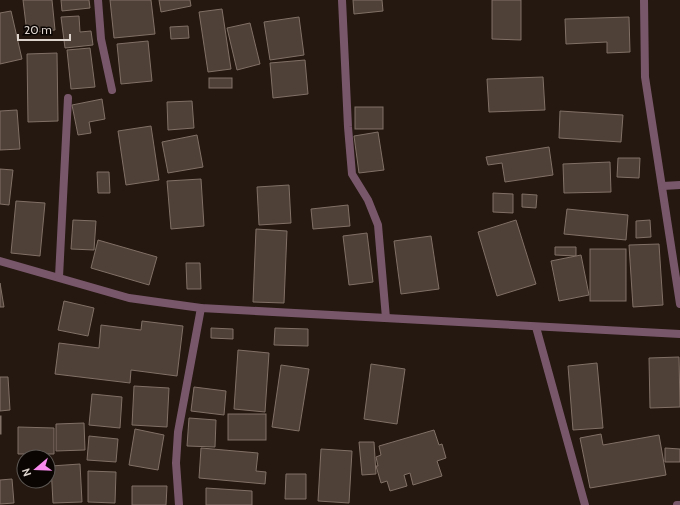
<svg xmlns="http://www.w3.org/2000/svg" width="680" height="505" viewBox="0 0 680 505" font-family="Cabin,sans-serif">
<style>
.building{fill:#504138;stroke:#807066}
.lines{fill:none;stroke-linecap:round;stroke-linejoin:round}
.minor{stroke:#79576b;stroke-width:8}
</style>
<rect width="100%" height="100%" fill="#251810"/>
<g class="building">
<path d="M23 0H52L55 30 27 33Z"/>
<path d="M61 0H89L90 8 62 11Z"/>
<path d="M110 0H151L155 34 114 38Z"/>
<path d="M159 0H190L191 6 161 12Z"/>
<path d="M353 0H382L383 11 354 14Z"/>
<path d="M492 0H521V40L492 39Z"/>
<path d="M222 9 231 69 208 72 199 12Z"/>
<path d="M11 11 22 59 0 64V13Z"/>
<path d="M79 16 80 32 91 31 93 45 65 48 61 17Z"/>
<path d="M299 17 304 55 270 60 264 22Z"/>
<path d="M629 17 630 52 607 53V42L566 44 565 19Z"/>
<path d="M250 23 260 64 237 70 227 28Z"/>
<path d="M188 26 189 38 171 39 170 27Z"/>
<path d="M148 41 152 81 121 84 117 44Z"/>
<path d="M90 48 95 87 71 89 67 50Z"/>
<path d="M57 53 58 121 28 122 27 54Z"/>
<path d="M305 60 308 94 273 98 270 63Z"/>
<path d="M543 77 545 110 489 112 487 79Z"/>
<rect x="209" y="78" width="23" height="10"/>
<path d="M102 99 105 119 89 122 91 133 78 135 72 105Z"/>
<path d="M192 101 194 128 168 130 167 102Z"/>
<rect x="355" y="107" width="28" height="22"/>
<path d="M17 110 20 149 0 150V111Z"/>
<path d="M560 111 623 115 621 142 559 138Z"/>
<path d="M151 126 159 180 126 185 118 131Z"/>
<path d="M378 132 384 170 359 173 354 136Z"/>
<path d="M197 135 203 167 168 173 162 142Z"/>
<path d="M549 147 553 175 505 182 502 163 488 165 486 157Z"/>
<path d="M618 158H640L639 178 617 177Z"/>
<path d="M610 162 611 192 564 193 563 164Z"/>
<path d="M0 169 13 170 9 205 0 204Z"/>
<path d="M97 172H109L110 193H98Z"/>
<path d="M201 179 204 226 171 229 167 181Z"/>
<path d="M289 185 291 223 259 225 257 187Z"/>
<path d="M493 193 513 194V213L493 212Z"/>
<path d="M522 194 537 195 536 208 522 207Z"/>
<path d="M16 201 45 203 40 256 11 253Z"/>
<path d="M348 205 350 226 313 229 311 209Z"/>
<path d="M567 209 628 215 626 240 564 234Z"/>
<path d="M73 220 96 221 94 250 71 249Z"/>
<path d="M516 220 536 284 497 296 478 232Z"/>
<path d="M650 220 651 237 636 238V221Z"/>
<path d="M256 229 287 231 284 303 253 302Z"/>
<path d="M367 233 373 282 349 285 343 236Z"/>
<path d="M431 236 439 289 401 294 394 241Z"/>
<path d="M98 240 157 257 149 285 91 268Z"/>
<path d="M659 244 663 305 633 307 629 245Z"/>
<path d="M555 247H576V256L555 255Z"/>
<rect x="590" y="249" width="36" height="52"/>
<path d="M581 255 589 295 559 301 551 261Z"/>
<path d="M186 263H200L201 289H187Z"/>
<path d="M0 283 4 307H0Z"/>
<path d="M64 301 94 308 88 336 58 330Z"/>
<path d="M142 321 183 326 177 376 131 370 130 383 55 374 59 343 99 348 101 325 141 330Z"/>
<path d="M211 328 233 329V339L211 338Z"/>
<path d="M275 328 308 329V346L274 345Z"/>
<path d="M238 350 269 353 265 412 234 409Z"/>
<path d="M679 357 680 407 650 408 649 358Z"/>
<path d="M597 363 603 428 573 430 568 366Z"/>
<path d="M371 364 405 369 397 424 364 419Z"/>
<path d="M281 365 309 369 299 431 272 427Z"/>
<path d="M0 377H8L10 410 0 411Z"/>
<path d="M134 386 169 388 167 427 132 425Z"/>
<path d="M194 387 226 391 224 415 191 411Z"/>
<path d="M92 394 122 397 120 428 89 425Z"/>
<rect x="228" y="414" width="38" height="26"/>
<rect x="0" y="416" width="1" height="18"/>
<path d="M189 418 216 420 215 447 187 446Z"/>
<path d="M84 423 85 450 56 451V424Z"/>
<path d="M18 427 54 428V454H18Z"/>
<path d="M135 429 164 435 158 470 129 465Z"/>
<path d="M434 430 439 445 442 444 446 458 437 461 442 476 413 485 410 473 404 475 407 486 390 491 387 481 381 483 376 466H378L376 457 381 455 379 446Z"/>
<path d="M601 434 603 445 659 435 666 475 590 488 580 438Z"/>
<path d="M89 436 118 439 116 462 87 460Z"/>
<path d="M359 442H374L376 474 362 475Z"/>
<path d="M201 448 258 453 256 471 266 472 265 484 199 478Z"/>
<path d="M665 448 680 449V462H665Z"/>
<path d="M321 449 352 451 349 503 318 501Z"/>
<path d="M80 464 82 502 53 503 51 466Z"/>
<path d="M88 471 116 472 115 503 88 502Z"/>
<path d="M286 474H306V499H285Z"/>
<path d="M12 479 14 503 0 504V480Z"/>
<path d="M132 486H167L166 505H132Z"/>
<path d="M206 488 252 491V505H206Z"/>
</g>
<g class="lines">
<g class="minor">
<path d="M98 0 101 39 112 90"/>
<path d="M342 0 348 127 352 174 368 200 378 225 386 318"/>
<path d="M644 0 645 77 680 304"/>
<path d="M663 186 680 185"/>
<path d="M0 261 129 298 201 308 680 334"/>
<path d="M59 277 68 98"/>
<path d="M536 327 585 505"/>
<path d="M179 505 176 463 178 432 201 308"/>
<path d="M677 505H680"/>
</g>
</g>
<g transform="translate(36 469) rotate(251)"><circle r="19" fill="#0a0503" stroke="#5e5854"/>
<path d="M0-3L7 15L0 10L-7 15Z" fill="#f788ec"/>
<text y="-6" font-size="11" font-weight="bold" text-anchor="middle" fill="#ddd4ce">N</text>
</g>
<path d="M18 34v6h52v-6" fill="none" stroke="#ddd4ce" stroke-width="2"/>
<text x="24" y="34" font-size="12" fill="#ddd4ce" stroke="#0a0503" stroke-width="3" paint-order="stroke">20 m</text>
</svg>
